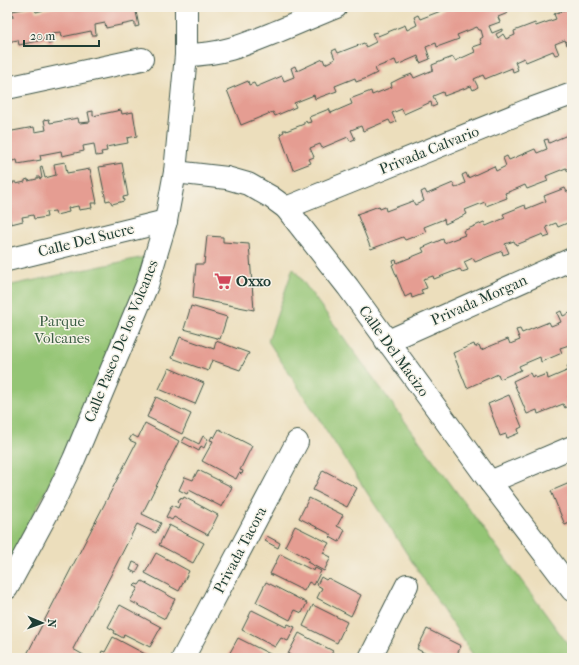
<svg xmlns="http://www.w3.org/2000/svg" width="579" height="665" viewBox="0 0 579 665" font-family="'IM FELL French Canon',serif">
<style>
.green{fill:#94c575;stroke:#5a8154}
.building{fill:#e59d92}
.lines{fill:none;stroke-linecap:round;stroke-linejoin:round}
.minor-casing{stroke:#3e5548;stroke-width:24}
.tertiary-casing{stroke:#3e5548;stroke-width:24}
.minor{stroke:#fff;stroke-width:22}
.tertiary{stroke:#fff;stroke-width:22}
.labels{text-anchor:middle;dominant-baseline:central;stroke-width:3;stroke-linejoin:round;paint-order:stroke}
.street-label{font-size:15px;fill:#1f3d34;stroke:#f7f3e8}
.poi-label{font-size:15px;font-weight:bold;fill:#1f3d34;stroke:#f7f3e8;text-anchor:start}
.park-label{font-size:15px;fill:#3c5f44;stroke:#f7f3e8}
</style>
<rect width="100%" height="100%" fill="#f7f3e8"/>
<filter id="ink" filterUnits="userSpaceOnUse"><feTurbulence type="fractalNoise" baseFrequency=".025" numOctaves="2"/><feDisplacementMap in="SourceGraphic" scale="8" xChannelSelector="R" yChannelSelector="G"/><feConvolveMatrix kernelMatrix="1 2 1 2 8 2 1 2 1" color-interpolation-filters="sRGB"/></filter>
<filter id="wash" filterUnits="userSpaceOnUse"><feTurbulence type="fractalNoise" baseFrequency=".012" numOctaves="4" result="noise"/><feDisplacementMap in="SourceGraphic" scale="16" xChannelSelector="R" yChannelSelector="G"/><feGaussianBlur stdDeviation="0.9" result="paint"/><feColorMatrix in="noise" values="0 0 0 0 0 0 0 0 0 0 0 0 0 0 0 0 0 1.4 0 .05"/><feComposite in="paint" operator="in"/></filter>
<g filter="url(#wash)">
<rect width="100%" height="100%" fill="#ecdebc"/>
<g class="green">
<path d="M154 255 144 282 47 489 7 564V286Z"/>
<path d="M293 268 572 650V658H475L268 341Z"/>
</g>
<g id="blocks">
<g class="building">
<path d="M34 7 36 12 56 7H135L139 26 135 27V22L106 28 105 23 95 25 96 35H92L91 31 62 37 61 32 51 33 53 43 48 44 47 39 19 45 18 40 7 42V18L13 17 12 11Z"/>
<path d="M451 7 452 10 458 7H505L508 13 498 17 500 22 489 26 492 33 502 29V31L496 34 498 38 503 34 506 39 515 35 514 31 535 23 536 26 556 19 554 14 572 7V43L567 45 565 40 555 44 559 54 555 55 553 51 526 62 524 58 515 62 518 70 513 72 512 68 485 79 483 75 474 79 478 87 473 90 471 86 444 96 443 92 433 96 437 105 432 107 431 102 404 114 402 109 392 113 396 122 391 124 389 120 363 131 361 126 351 130 355 139 350 141 348 137 322 148 320 144 310 148 314 157 309 159 311 163 293 170 280 134 284 132 283 130H286V131L304 124V122L306 121 307 123 311 122 309 117 329 109 331 113 352 104 350 99 371 91 372 95 392 87 391 83 401 78 412 74 414 78 433 70 432 65 442 61 453 57 455 61 475 52 473 47 482 44 480 39 483 37 481 30H479L477 27 457 35 459 39 437 47 436 43 426 47 430 59 420 63 418 56 397 65 395 60 375 68 377 73 367 78 356 82 355 78 335 86 337 91 315 99 314 95 294 103 296 107 275 116 273 112 241 125 227 90 248 81 249 85 254 83 256 87 282 76 284 81 294 77 291 68 295 66 297 71 323 59 325 64 335 59 332 51 336 49 338 53 364 43 366 47 376 42 372 33 377 32 378 36 405 25 407 30 417 25 414 17 418 15 420 19Z"/>
<path d="M121 110 122 114 133 112 137 136 127 138 128 143 106 147 107 151 101 152 102 155 96 156 94 144 83 146 84 151 62 156 61 151 40 155 41 160 18 164 17 160 7 162V132L34 127 35 132 46 130 44 120 49 119 50 123 78 118 79 123 90 122 88 112 93 111V116Z"/>
<path d="M572 133V170L568 172 566 168 546 176 548 181 527 189 525 185 516 189 505 193 507 198 486 206 485 202 465 210 467 214 445 224 444 219 424 227 426 232 405 240 403 237 371 249 357 214 379 206 380 209 385 207 386 211 413 201 415 205 424 201 421 192 425 190 427 194 453 183 455 188 465 183 462 175 466 173 468 178 494 166 496 171 506 166 503 158 507 156 509 160 535 149 537 153 547 149 544 140 548 139 549 143Z"/>
<path d="M65 162 67 173 90 169 97 203H91L92 208 79 210 78 206 68 208 69 212 56 215 55 211 46 212 47 217 34 219 33 215 28 216 22 217 23 221 11 224 10 220H7V185L13 184V182H16V184L25 182V180L28 179V181L37 179V177H39L40 179 42 178 40 167 42 166 45 178 56 175 54 164Z"/>
<path d="M122 163 128 196 123 197 124 201 112 204 110 200 106 201 99 167Z"/>
<path d="M565 188 567 192 572 190V221L558 227 556 223 546 227 550 236 544 238 543 234 516 245 514 241 505 244 509 253 503 255 502 251 475 262 473 258 464 262 468 270 462 272 460 269 434 279 433 276 423 279 427 288 421 290 423 294 412 298 411 294 405 297 392 265 394 264 393 261 396 260 397 263 424 252 422 248 443 239 444 243 465 235 463 231 484 222 486 226 505 218 503 214 525 205 526 209 546 201 544 196Z"/>
<path d="M207 236 223 237V242L249 244 254 310 193 298 196 264H204Z"/>
<path d="M191 306 227 317 220 339 184 329Z"/>
<path d="M561 311 563 316 572 312V344L560 348 562 353 541 362 540 357 519 366 521 370 500 379 498 374 467 388 453 353 474 344 475 347 479 345 481 350 508 339 510 344 520 340 516 330 520 329 522 333 549 322 551 326 561 322 557 313Z"/>
<path d="M180 337 214 349 216 341 249 353 240 370 212 360 208 371 172 358Z"/>
<path d="M572 364V394L568 396 571 405 565 408 563 404 538 414 537 410 527 414 513 381 530 373 532 377 535 375 536 378 547 374 548 379 569 370 567 366Z"/>
<path d="M169 368 204 383 195 404 159 389Z"/>
<path d="M509 395 522 427 518 429 519 433 507 438 506 434 500 436 488 404Z"/>
<path d="M156 397 191 414 182 434 147 417Z"/>
<path d="M145 423 179 441 142 514 161 523 156 533 137 524 73 649 87 657 86 658H25L136 443 129 440 132 435 138 438Z"/>
<path d="M219 429 252 446 240 470 243 471 242 474 239 473 236 479 202 461 213 441 210 440 212 436 214 438Z"/>
<path d="M203 436 208 439 204 448 201 446 199 451 182 442 185 437 199 444Z"/>
<path d="M198 470 232 487 222 507 189 490 187 494 179 490 185 477 193 480Z"/>
<path d="M323 470 357 488 347 507 313 490Z"/>
<path d="M572 482V522L565 525 551 491Z"/>
<path d="M184 497 218 515 208 535 174 517 172 520 166 517 172 505 178 508 180 503 178 501 180 498 183 499Z"/>
<path d="M309 498 343 515 337 526 345 530 339 542 330 537 332 535 299 518Z"/>
<path d="M169 525 204 543 193 563 159 545Z"/>
<path d="M295 526 329 543 323 553 331 557 324 571 307 562 309 559 285 546Z"/>
<path d="M267 536 280 543 278 548 265 541Z"/>
<path d="M156 553 189 571 179 591 145 573Z"/>
<path d="M280 554 314 571 315 568 321 571 314 585 309 582 304 591 270 574Z"/>
<path d="M133 562 140 565 136 573 130 570Z"/>
<path d="M321 577 326 580 328 578 361 595 351 616 317 598 322 588 317 585Z"/>
<path d="M142 581 175 599 165 619 130 601 138 588 134 586 136 584 139 585Z"/>
<path d="M266 582 307 603 302 613 295 610 290 620 256 602Z"/>
<path d="M120 605 161 627 150 647 124 634 123 638 114 633 115 631 108 627Z"/>
<path d="M313 605 347 622 337 643 303 626Z"/>
<path d="M252 610 286 627 288 624 295 627 288 641 281 638 275 647 242 630Z"/>
<path d="M427 629 461 646 455 658H434L417 649Z"/>
<path d="M299 633 333 651 329 658H296L288 654Z"/>
<path d="M113 637 147 655 145 658H102V657L100 656 102 651 105 652Z"/>
<path d="M238 638 272 655 270 658H227Z"/>
</g>
</g>
</g>
<g filter="url(#ink)">
<use href="#blocks" fill-opacity="0" stroke="#3e5548" stroke-width="1"/>
<g class="lines">
<g class="minor-casing">
<g id="minor">
<path d="M186 55C221 55 244 45 276 32 296 24 316 15 336 7"/>
<path d="M7 88 142 59"/>
<path d="M175 172 227 178 248 184 271 197 286 208 348 287 490 482 572 590"/>
<path d="M286 208 528 110 572 94"/>
<path d="M7 260 166 221"/>
<path d="M386 342 572 259"/>
<path d="M490 482 572 447"/>
<path d="M183 658 297 442"/>
<path d="M370 658 407 585"/>
</g>
</g>
<g class="tertiary-casing">
<path id="tertiary" d="M7 588 57 495 74 459 147 285 166 221 175 172 186 55V7"/>
</g>
<use href="#minor" class="minor"/>
<use href="#tertiary" class="tertiary"/>
</g>
</g>
<defs>
<g id="supermarket-bare" transform="scale(1.38)"><path d="M-6-5.5h2.5l.6 2H6L4.5 2H-2.5L-4.4-4H-6ZM-1.5 3.2a1.3 1.3 0 1 0 .1 0ZM3 3.2a1.3 1.3 0 1 0 .1 0Z" fill="#d1495b" stroke="#f7f3e8" stroke-width="2.5" paint-order="stroke"/></g>
</defs>
<g fill-rule="evenodd">
<use href="#supermarket-bare" x="223" y="281"/>
</g>
<g class="labels">
<g class="street-label">
<text transform="translate(429 150) rotate(-22)">Privada Calvario</text>
<text transform="translate(86 240) rotate(-14)">Calle Del Sucre</text>
<text transform="translate(479 300) rotate(-24)">Privada Morgan</text>
<text transform="translate(121 341) rotate(-68)">Calle Paseo De los Volcanes</text>
<text transform="translate(394 351) rotate(54)">Calle Del Macizo</text>
<text transform="translate(240 550) rotate(-62)">Privada Tacora</text>
</g>
<g class="poi-label">
<text x="236" y="281">Oxxo</text>
</g>
<g class="park-label">
<text x="62" y="321">Parque<tspan x="62" dy="17">Volcanes</tspan></text>
</g>
</g>
<rect width="579" height="665" fill="none" stroke="#f7f3e8" stroke-width="24"/>
<g transform="translate(42 623) rotate(92)" stroke="#f7f3e8" stroke-width="3" paint-order="stroke">
<path d="M0-3L7 15L0 10L-7 15Z" fill="#1f3d34"/>
<text y="-6" font-size="11" font-weight="bold" text-anchor="middle" fill="#1f3d34">N</text>
</g>
<path d="M24 40v6h75v-6" fill="none" stroke="#1f3d34" stroke-width="2"/>
<text x="30" y="40" font-size="12" fill="#1f3d34" stroke="#f7f3e8" stroke-width="3" paint-order="stroke">20 m</text>
</svg>
